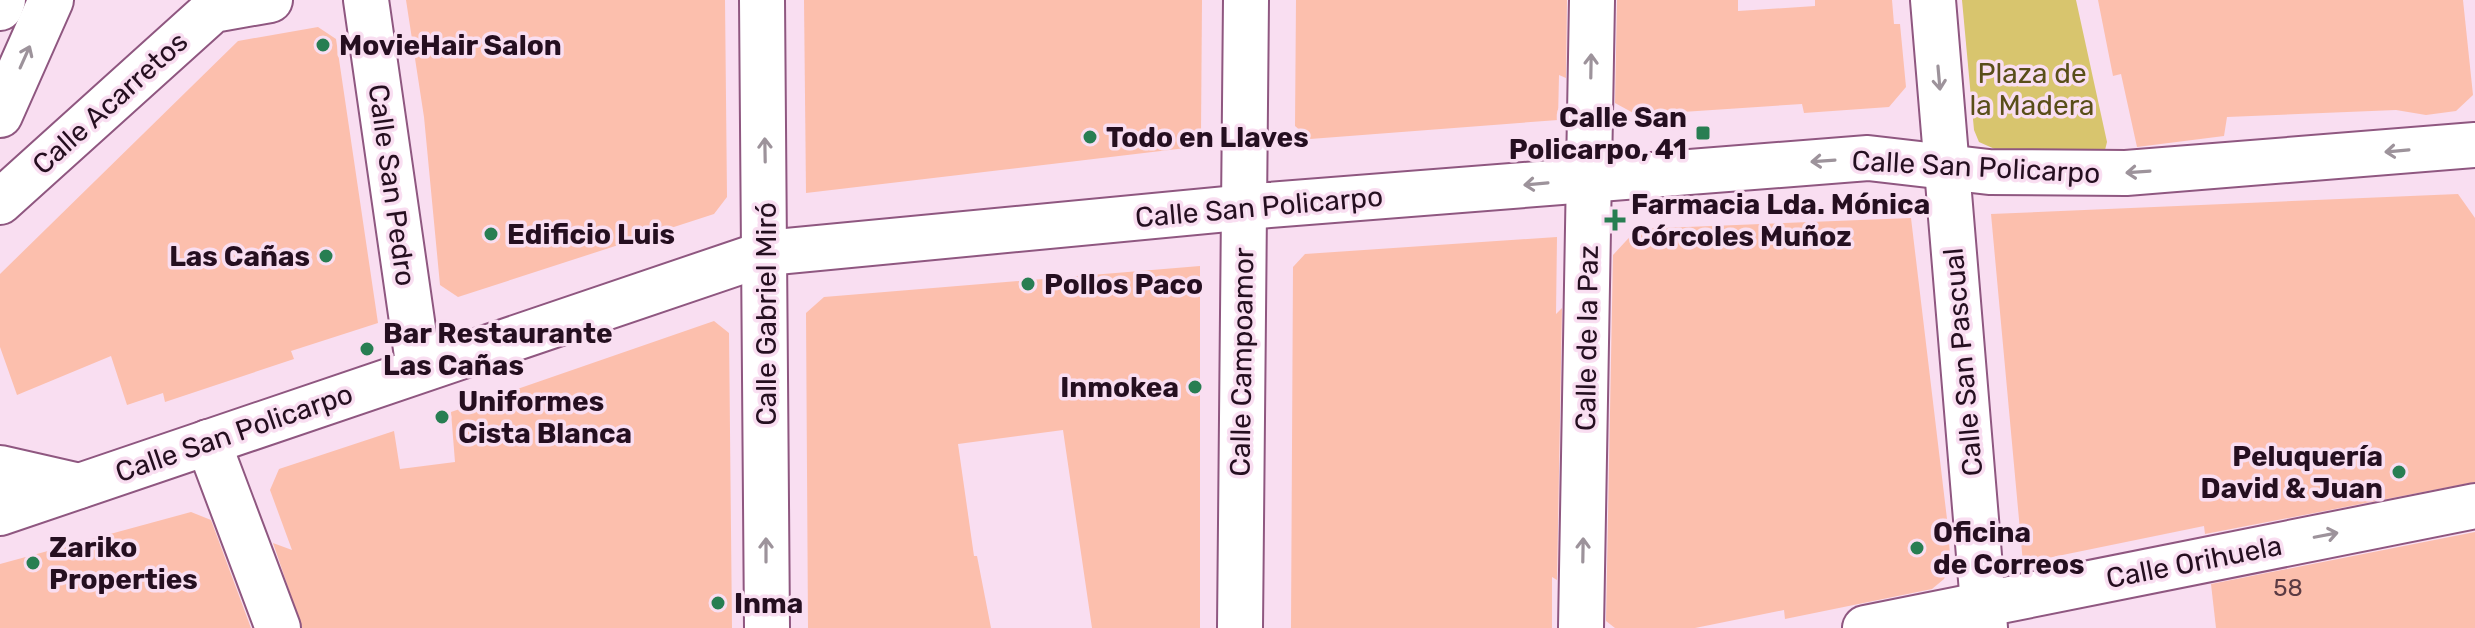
<svg xmlns="http://www.w3.org/2000/svg" width="2475" height="628" viewBox="0 0 2475 628" font-family="Rubik,sans-serif">
<style>
.green{fill:#d8c56e}
.building{fill:#fcbfad}
.lines{fill:none;stroke-linecap:round;stroke-linejoin:round}
.street-casing{stroke:#8f5780;stroke-width:48}
.secondary-casing{stroke:#8f5780;stroke-width:48}
.street{stroke:#fff;stroke-width:44}
.secondary{stroke:#fff;stroke-width:44}
.oneway{stroke:#9d939b}
.poi-dot{fill:#287e52;stroke:#f9def1;stroke-width:3}
.labels{text-anchor:middle;dominant-baseline:central;stroke-width:7;stroke-linejoin:round;paint-order:stroke}
.number-label{font-size:24px;fill:#5b3b43}
.poi-label{font-size:28px;font-weight:bold;fill:#250f20;stroke:#f9def1;text-anchor:start}
.park-label{font-size:28px;fill:#594e19;stroke:#f9def1}
.street-label{font-size:28px;fill:#250f20;stroke:#f9def1}
</style>
<rect width="100%" height="100%" fill="#f9def1"/>
<path class="green" d="M1962 0H2076L2107 142 2105 150H1997L1979 142 1974 130Z"/>
<g class="building">
<path d="M406 0H725L727 197 714 214 458 297 440 285 424 117Z"/>
<path d="M804 0H1202L1201 133 1186 148 806 193Z"/>
<path d="M1296 0H1567L1566 78 1559 75 1558 120 1310 139 1295 126Z"/>
<path d="M1617 0H1738V11L1815 6V0H1892L1894 24H1900L1906 87 1889 107 1804 113 1802 104 1637 115 1615 103Z"/>
<path d="M2098 0H2463L2473 95 2456 111 2426 115 2396 110 2227 117 2224 136 2137 147 2121 74 2113 76Z"/>
<path d="M318 27 336 39 378 323 291 351 294 359 165 402 163 393 127 405 111 356 17 395 0 347V274L238 41Z"/>
<path d="M2458 194 2475 218V482L2205 534 2204 526 2023 563 1991 214Z"/>
<path d="M1911 218 1947 519 1951 566 1944 579 1932 589 1785 619 1784 610 1695 628H1615L1606 621 1613 255 1637 229Z"/>
<path d="M1557 237 1556 314 1562 308 1557 580 1552 577V628H1291L1293 267 1305 254Z"/>
<path d="M1200 266V628H1092L1063 430 958 444 974 556H977L991 628H808L806 313 824 297Z"/>
<path d="M714 321 729 333 732 628H302L273 543 292 550 270 490 279 469 394 431 400 469 455 462 451 412Z"/>
<path d="M191 512 211 520 251 628H0V564Z"/>
<path d="M2475 532V628H2216L2211 584Z"/>
</g>
<g class="lines">
<g class="street-casing">
<g id="street">
<path d="M366 0 419 370"/>
<path d="M762 0 767 628"/>
<path d="M1933 0 1985 628"/>
<path d="M0 202 213 10 270 0"/>
<path d="M208 442 278 628"/>
<path d="M1581 628 1592 0"/>
</g>
</g>
<g class="secondary-casing">
<g id="secondary">
<path d="M0 8 3 0"/>
<path d="M0 115 51 0"/>
<path d="M0 468 79 486"/>
<path d="M0 513 766 253 1269 205 1868 158 1989 172 2126 173 2475 145"/>
<path d="M1240 628 1246 0"/>
<path d="M1865 628 2475 506"/>
</g>
</g>
<use href="#street" class="street"/>
<use href="#secondary" class="secondary"/>
</g>
<defs><path id="oneway-shaft" d="M-6 0H5M1.5-3L5.5 0L1.5 3" fill="none" stroke-width="1.6" stroke-linecap="round" stroke-linejoin="round" transform="scale(2)"/></defs>
<g class="oneway">
<use href="#oneway-shaft" transform="translate(25 57) rotate(-66)"/>
<use href="#oneway-shaft" transform="translate(1591 66) rotate(-89)"/>
<use href="#oneway-shaft" transform="translate(1939 78) rotate(85)"/>
<use href="#oneway-shaft" transform="translate(765 150) rotate(-91)"/>
<use href="#oneway-shaft" transform="translate(2397 151) rotate(175)"/>
<use href="#oneway-shaft" transform="translate(1823 161) rotate(176)"/>
<use href="#oneway-shaft" transform="translate(2138 172) rotate(176)"/>
<use href="#oneway-shaft" transform="translate(1536 184) rotate(175)"/>
<use href="#oneway-shaft" transform="translate(2326 535) rotate(-11)"/>
<use href="#oneway-shaft" transform="translate(766 550) rotate(-90)"/>
<use href="#oneway-shaft" transform="translate(1583 550) rotate(-89)"/>
</g>
<g class="poi-dot">
<circle cx="323" cy="45" r="8"/>
<rect x="1695" y="125" width="16" height="16" rx="4"/>
<circle cx="1090" cy="137" r="8"/>
<path d="M1611 208h8v8h8v8h-8v8h-8v-8h-8v-8h8z"/>
<circle cx="491" cy="234" r="8"/>
<circle cx="326" cy="256" r="8"/>
<circle cx="1028" cy="284" r="8"/>
<circle cx="367" cy="349" r="8"/>
<circle cx="1195" cy="387" r="8"/>
<circle cx="442" cy="417" r="8"/>
<circle cx="2399" cy="472" r="8"/>
<circle cx="1917" cy="548" r="8"/>
<circle cx="33" cy="563" r="8"/>
<circle cx="718" cy="603" r="8"/>
</g>
<g class="labels">
<g class="number-label">
<text x="2288" y="588">58</text>
</g>
<g class="poi-label">
<text x="339" y="45">MovieHair Salon</text>
<text x="1687" y="117" text-anchor="end">Calle San<tspan x="1687" dy="32">Policarpo, 41</tspan></text>
<text x="1106" y="137">Todo en Llaves</text>
<text x="1631" y="204">Farmacia Lda. Mónica<tspan x="1631" dy="32">Córcoles Muñoz</tspan></text>
<text x="507" y="234">Edificio Luis</text>
<text x="310" y="256" text-anchor="end">Las Cañas</text>
<text x="1044" y="284">Pollos Paco</text>
<text x="383" y="333">Bar Restaurante<tspan x="383" dy="32">Las Cañas</tspan></text>
<text x="1179" y="387" text-anchor="end">Inmokea</text>
<text x="458" y="401">Uniformes<tspan x="458" dy="32">Cista Blanca</tspan></text>
<text x="2383" y="456" text-anchor="end">Peluquería<tspan x="2383" dy="32">David &amp; Juan</tspan></text>
<text x="1933" y="532">Oficina<tspan x="1933" dy="32">de Correos</tspan></text>
<text x="49" y="547">Zariko<tspan x="49" dy="32">Properties</tspan></text>
<text x="734" y="603">Inma</text>
</g>
<g class="park-label">
<text x="2032" y="73">Plaza de<tspan x="2032" dy="32">la Madera</tspan></text>
</g>
<g class="street-label">
<text transform="translate(110 103) rotate(-42)">Calle Acarretos</text>
<text transform="translate(1976 167) rotate(3)">Calle San Policarpo</text>
<text transform="translate(392 185) rotate(82)">Calle San Pedro</text>
<text transform="translate(1259 207) rotate(-5)">Calle San Policarpo</text>
<text transform="translate(766 314) rotate(-90)">Calle Gabriel Miró</text>
<text transform="translate(1587 338) rotate(-89)">Calle de la Paz</text>
<text transform="translate(1242 362) rotate(-89)">Calle Campoamor</text>
<text transform="translate(1963 362) rotate(-95)">Calle San Pascual</text>
<text transform="translate(234 433) rotate(-19)">Calle San Policarpo</text>
<text transform="translate(2194 562) rotate(-11)">Calle Orihuela</text>
</g>
</g>
</svg>
